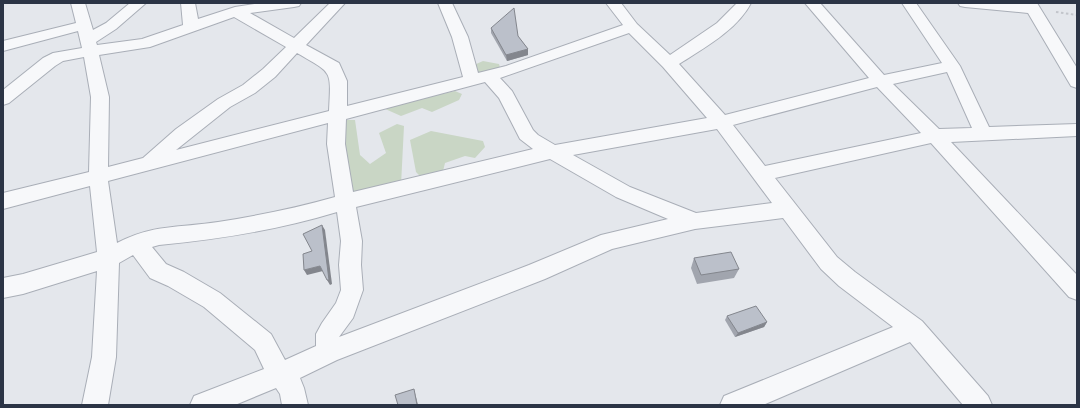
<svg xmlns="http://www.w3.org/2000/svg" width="1080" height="408" viewBox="0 0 1080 408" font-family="Lato,sans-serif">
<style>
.green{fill:#c9d6c5}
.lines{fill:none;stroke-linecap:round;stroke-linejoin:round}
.minor-casing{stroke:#a9aeb7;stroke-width:2}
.path{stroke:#c2c5cb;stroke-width:2;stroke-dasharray:2.5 2.5;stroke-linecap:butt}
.minor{fill:#f7f8fa;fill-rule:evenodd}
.wall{fill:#a1a5ae}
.shaded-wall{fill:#83868d}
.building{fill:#bbc0ca;stroke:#83868d}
</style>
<rect width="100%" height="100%" fill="#e4e7ec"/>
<g class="green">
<path d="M483 61 499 64 501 71 481 76 473 72 474 65Z"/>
<path d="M455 91 462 94 459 100 432 112 422 108 401 116 383 108Z"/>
<path d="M341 120H355L360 155 370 164 386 153 379 133 397 124 404 126 401 185 350 195Z"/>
<path d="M431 131 483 141 485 147 475 158 465 156 445 163 442 175 422 178 416 172 410 140Z"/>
</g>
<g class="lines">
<g class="minor-casing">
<g id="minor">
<path d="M71 3H85L93 30 106 23 130 3H146L116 29 96 42 97 45 142 39 183 25 181 3H195L198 19 235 7 261 3H301L299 6 294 7 250 13 294 38 330 3H345L306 45 339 63 347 81V106L463 77 452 37 438 3H452L468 37 478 73 506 66 623 25 606 3H621L637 24 670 55 717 23 737 3H751C737 30 704 48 679 64L725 115 869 78 805 3H820L884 75 942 63 902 3H916L960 66 989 127 1077 124V136L951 142 1077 275V300L1069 297 931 143 775 178 837 257 855 272 922 321 988 396 992 405H963L910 342 763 405H720L724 396 893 327 839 286 821 269 783 218 695 229 612 249 545 279 337 360 300 378 304 388 308 405H282L280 394 276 388 235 405H190L194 396 264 369 255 350 204 307 168 286 150 278 133 255 119 263 116 357 108 405H82L92 357 97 271 23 294 3 298V278L23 274 97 252 90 186 3 209V193L89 172 91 97 84 57 63 61 55 66 9 103 3 105V90L43 58 53 53 82 48 78 31 3 51V41L76 23ZM234 17 286 47 263 69 243 85 218 99 176 129 143 158 108 167 109 97 99 55 150 47ZM629 33 663 67 707 118 555 145 538 135 533 130 512 91 500 78ZM297 53C333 74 331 69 329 111L176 150 230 107 255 93 275 77ZM947 72 972 128 939 129 893 84ZM485 82 499 98 520 139 533 149 353 192 345 144 346 119ZM877 87 921 133 765 166 733 125ZM328 123 327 144 335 197C296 208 257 216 218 222 179 228 153 224 117 243L108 181ZM717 129 772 203 696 213 630 187 573 155ZM550 159 616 197 668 219 601 235 529 265 339 337 353 318 363 290 361 265 362 241 356 207ZM337 212 341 241 339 265 341 290 336 303 322 323 316 334V346L285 360 271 334 220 293 184 272 166 264 152 247 159 245C220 239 278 230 337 212Z"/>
<path d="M958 3H1037L1077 68V88L1071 86 1028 13 965 7 960 6Z"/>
</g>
</g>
<path class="path" d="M1056 12 1077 15"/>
<use href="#minor" class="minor"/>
</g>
<g class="wall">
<path d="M491 28 518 36 528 49V55L507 61 491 33Z"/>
<path d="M694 258 739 269 734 278 697 284 691 268Z"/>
<path d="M727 316 767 322 764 327 735 337 725 320Z"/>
</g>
<g class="shaded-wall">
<path d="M528 49V55L507 61 506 55Z"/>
<path d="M322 225 325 230 332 284 330 285 327 280Z"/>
<path d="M320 266 323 271 307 275 304 270Z"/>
<path d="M767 322 764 327 735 337 738 333Z"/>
<path d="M414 389 418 405H417Z"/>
</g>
<g class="building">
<path d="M514 8 518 36 528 49 506 55 491 28Z"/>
<path d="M322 225 329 280H327L320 266 304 270 303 254 312 251 303 234Z"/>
<path d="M731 252 739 269 701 275 694 258Z"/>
<path d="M756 306 767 322 738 333 727 316Z"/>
<path d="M414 389 417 405H398L395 395Z"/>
</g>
<rect width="1080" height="408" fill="none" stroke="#2b3445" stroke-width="8"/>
</svg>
